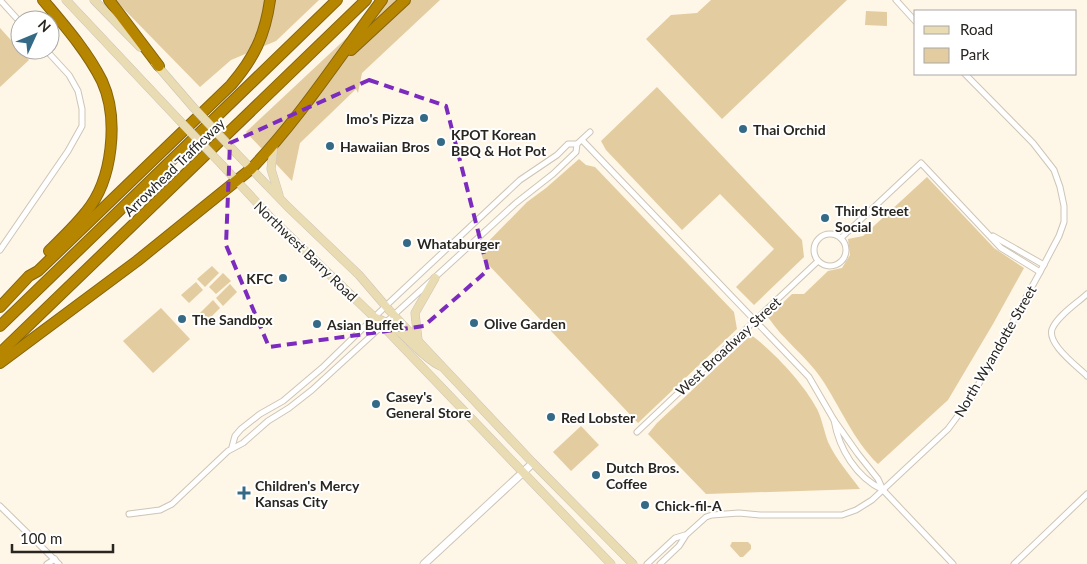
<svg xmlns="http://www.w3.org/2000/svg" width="1087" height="564" viewBox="0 0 1087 564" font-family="Lato,sans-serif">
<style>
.green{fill:#e3cca0}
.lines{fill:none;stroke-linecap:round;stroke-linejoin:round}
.minor-casing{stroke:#cdc5b7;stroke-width:7}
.tertiary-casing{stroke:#cdc5b7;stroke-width:9}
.secondary-casing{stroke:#cdc5b7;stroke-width:9}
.motorway-casing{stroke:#85640b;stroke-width:12}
.minor{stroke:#fff;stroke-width:5}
.tertiary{stroke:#fff;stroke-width:7}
.secondary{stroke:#e9dbb2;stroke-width:8}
.motorway{stroke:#b78600;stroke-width:10}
.secondary-bridge-casing{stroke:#cdc5b7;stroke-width:9;stroke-linecap:butt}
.secondary-bridge{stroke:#e9dbb2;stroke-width:8}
.marked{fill:none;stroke:#7b2cbf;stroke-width:4;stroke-dasharray:10 6;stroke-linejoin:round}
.poi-dot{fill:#346a86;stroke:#fff;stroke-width:2}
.labels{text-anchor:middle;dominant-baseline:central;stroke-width:4;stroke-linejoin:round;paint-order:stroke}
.poi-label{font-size:14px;font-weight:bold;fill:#292620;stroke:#fff;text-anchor:start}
.street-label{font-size:14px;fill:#292620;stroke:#fff}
</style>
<rect width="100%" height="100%" fill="#fef6e7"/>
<g class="green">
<path d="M115 0H319L276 41 231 60 200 87Z"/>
<path d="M387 0H440L362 73 358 93 356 89 300 143 292 181 246 132Z"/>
<path d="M711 0H847L722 119 646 39 671 15 697 13Z"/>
<path d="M866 11 887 12V26L865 25Z"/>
<path d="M0 28 29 60 0 87Z"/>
<path d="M657 87 802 240 804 257 754 305 736 287 774 249 720 194 682 230 606 150 601 141Z"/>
<path d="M579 159 586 165 595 167 734 312 737 329 638 423 483 259 480 250 527 202 546 188Z"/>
<path d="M927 177 994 248 1024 268 993 324 948 400 878 464C853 440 840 406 821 378 806 356 783 340 768 317L792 294H804L828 271 842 268 850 255 848 239 863 236Z"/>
<path d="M212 266 219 273 205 287 197 279Z"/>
<path d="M223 273 231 281 216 294 209 287Z"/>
<path d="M196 282 203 290 189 303 181 295Z"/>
<path d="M230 284 237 292 223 306 216 298Z"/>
<path d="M213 300 220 308 206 322 199 314Z"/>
<path d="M161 308 190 339 153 373 123 341Z"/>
<path d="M751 335C773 351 804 384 817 409 822 419 824 431 828 442 836 459 849 474 860 489L706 494 648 434 657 423Z"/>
<path d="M581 426 599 445 571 471 553 452Z"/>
<path d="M732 542H748L751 545V549L743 557H740L730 546Z"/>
</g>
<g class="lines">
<g class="minor-casing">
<g id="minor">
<path d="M0 0 20 22"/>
<path d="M896 0 916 22"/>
<path d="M582 140 809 377 834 420"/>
<circle cx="830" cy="250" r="16"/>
<path d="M993 236 1044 265"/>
<path d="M841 238 921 163 1001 248 1040 272"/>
<path d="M0 250 68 151 82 126V109L78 91 69 75 46 50"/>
<path d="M1087 294C1076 304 1060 314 1053 327 1044 342 1077 366 1087 376"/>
<path d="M637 432 818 261"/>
<path d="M232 447 235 436 241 429 260 414 283 401 322 368 391 301 520 180 557 155 568 144H577"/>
<path d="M883 490C856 477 839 449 834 420L858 454 878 479 883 490 953 564"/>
<path d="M0 506 59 564"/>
<path d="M129 514 160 510 172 504 228 451 243 443 268 421 289 408 312 390 516 203 553 174 576 152 577 144 590 132"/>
<path d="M47 564 55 559"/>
<path d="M647 564 675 538 685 535"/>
<path d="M660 564 679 546 686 535 706 517 712 515 739 513 760 515H842L856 510 872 500 948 429 971 398 1040 272 1059 236 1064 222V206L1060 187 1054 170 1033 143 965 74"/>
<path d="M1014 564 1087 494"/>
</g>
</g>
<g class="tertiary-casing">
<path id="tertiary" d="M424 564 533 463"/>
</g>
<g class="secondary-casing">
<g id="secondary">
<path d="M66 0 180 121"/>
<path d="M94 0 140 47"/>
<path d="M155 63 193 107"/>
<path d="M274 143 271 169 279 195"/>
<path d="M237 154 288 207 359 275 389 310 533 463 633 564"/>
<path d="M223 166 272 219 375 318 611 564"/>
<path d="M376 318C402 326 416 354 440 366"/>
<path d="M418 340 415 313 435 278"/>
</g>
</g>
<g class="motorway-casing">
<g id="motorway">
<path d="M43 0C64 25 87 51 102 81 119 118 113 180 86 212 75 226 62 238 49 251"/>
<path d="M109 0 159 66"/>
<path d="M351 50 405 0"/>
<path d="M0 307 29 276 38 271 231 85C254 58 265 36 270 0"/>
<path d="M0 326 337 0"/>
<path d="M0 353 366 0"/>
<path d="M0 363 137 261 251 169C300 118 339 57 382 0"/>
</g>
</g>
<use href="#minor" class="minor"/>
<use href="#tertiary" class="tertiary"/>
<use href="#secondary" class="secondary"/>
<use href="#motorway" class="motorway"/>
<g class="secondary-bridge-casing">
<g id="secondary-bridge">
<path d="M193 107 237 154"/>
<path d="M180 121 223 166"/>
</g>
</g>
<use href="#secondary-bridge" class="secondary-bridge"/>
</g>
<path class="marked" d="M369 80 446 106 488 270 424 326 269 347 226 245 230 143Z"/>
<g class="poi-dot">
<circle cx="424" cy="118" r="5"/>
<circle cx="743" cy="129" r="5"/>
<circle cx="441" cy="142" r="5"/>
<circle cx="330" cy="146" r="5"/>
<circle cx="825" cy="218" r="5"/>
<circle cx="407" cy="243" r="5"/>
<circle cx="283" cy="278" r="5"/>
<circle cx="182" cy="319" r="5"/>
<circle cx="474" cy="323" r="5"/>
<circle cx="317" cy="324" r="5"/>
<circle cx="376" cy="404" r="5"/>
<circle cx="551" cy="417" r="5"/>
<circle cx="596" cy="475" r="5"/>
<path d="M241.5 485.5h5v5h5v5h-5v5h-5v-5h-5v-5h5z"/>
<circle cx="645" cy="505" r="5"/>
</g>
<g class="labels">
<g class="poi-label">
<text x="414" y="118" text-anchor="end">Imo's Pizza</text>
<text x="753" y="129">Thai Orchid</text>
<text x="451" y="134">KPOT Korean<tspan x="451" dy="16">BBQ &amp; Hot Pot</tspan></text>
<text x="340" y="146">Hawaiian Bros</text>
<text x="835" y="210">Third Street<tspan x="835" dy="16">Social</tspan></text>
<text x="417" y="243">Whataburger</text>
<text x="273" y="278" text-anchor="end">KFC</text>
<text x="192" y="319">The Sandbox</text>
<text x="484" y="323">Olive Garden</text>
<text x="327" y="324">Asian Buffet</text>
<text x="386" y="396">Casey's<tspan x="386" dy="16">General Store</tspan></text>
<text x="561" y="417">Red Lobster</text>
<text x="606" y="467">Dutch Bros.<tspan x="606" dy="16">Coffee</tspan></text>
<text x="255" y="485">Children's Mercy<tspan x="255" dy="16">Kansas City</tspan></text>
<text x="655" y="505">Chick-fil-A</text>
</g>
<g class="street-label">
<text transform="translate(174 167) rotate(-44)">Arrowhead Trafficway</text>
<text transform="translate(306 251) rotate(44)">Northwest Barry Road</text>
<text transform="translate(728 346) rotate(-43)">West Broadway Street</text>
<text transform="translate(995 351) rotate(-60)">North Wyandotte Street</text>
</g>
</g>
<rect x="914" y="10" width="162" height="65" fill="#ffffff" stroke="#a9a8a6"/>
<rect x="924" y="26" width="25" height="8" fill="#e9dbb2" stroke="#a9a8a6"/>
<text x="960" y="35" font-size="15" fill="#292620">Road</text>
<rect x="924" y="48" width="25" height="15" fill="#e3cca0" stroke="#a9a8a6"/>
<text x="960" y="60" font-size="15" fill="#292620">Park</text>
<g transform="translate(35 35) rotate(46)"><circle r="24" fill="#ffffff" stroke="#a9a8a6"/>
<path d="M0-4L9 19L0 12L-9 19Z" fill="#346a86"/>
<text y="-8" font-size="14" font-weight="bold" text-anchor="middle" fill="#292620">N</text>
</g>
<path d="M12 544v8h101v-8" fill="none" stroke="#292620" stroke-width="2.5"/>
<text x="20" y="544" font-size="15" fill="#292620" stroke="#ffffff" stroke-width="4" paint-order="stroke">100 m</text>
</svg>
